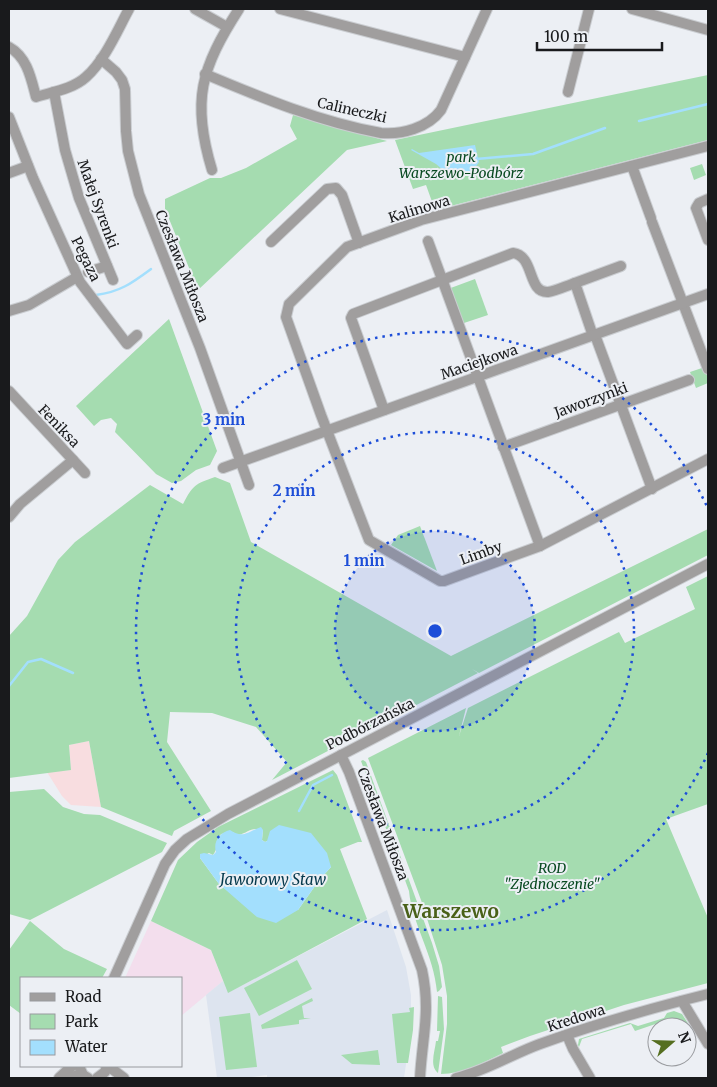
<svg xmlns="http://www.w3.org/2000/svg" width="717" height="1087" viewBox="0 0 717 1087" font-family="Merriweather,serif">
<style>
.commercial{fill:#f3deed}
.industrial{fill:#f8dde0}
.built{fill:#dde4ef}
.green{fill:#a5dcb0;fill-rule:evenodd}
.water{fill:#a3dffd}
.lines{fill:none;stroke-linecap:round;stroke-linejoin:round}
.stream{stroke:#a3dffd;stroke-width:2.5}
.minor-casing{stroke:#cacdd1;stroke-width:12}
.minor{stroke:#a09e9e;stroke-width:10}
.ring{fill:none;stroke:#1d4ed8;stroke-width:2.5;stroke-dasharray:2.5 5}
.labels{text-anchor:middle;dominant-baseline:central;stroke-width:4;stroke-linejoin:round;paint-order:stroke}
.street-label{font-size:14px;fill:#191a1c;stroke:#eceff4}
.park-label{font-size:14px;font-style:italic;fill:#074920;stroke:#eceff4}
.water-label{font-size:15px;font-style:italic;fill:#04384c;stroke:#eceff4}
.district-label{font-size:19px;font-weight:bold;fill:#496018;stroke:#eceff4}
.centre{fill:#1d4ed8;stroke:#eceff4;stroke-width:2.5}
.ring-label{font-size:15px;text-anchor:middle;font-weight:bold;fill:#1d4ed8;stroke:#eceff4;stroke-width:4;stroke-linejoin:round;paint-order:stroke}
</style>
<rect width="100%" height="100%" fill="#eceff4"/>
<path class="commercial" d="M151 921 211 950 223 981 181 1016V978H125Z"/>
<path class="industrial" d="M89 741 101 807 71 805 62 796 47 772 71 770 69 745Z"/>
<path class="built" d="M387 910 406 967 411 995V1029L404 1078 317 1077 267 1078V1075L243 1078H217L206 995 223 981 229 992Z"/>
<g class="green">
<path d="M708 75V140L435 210 426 185 413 189 395 140Z"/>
<path d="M293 115 387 141 347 150 198 290 165 209V199L210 178H221L246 168 297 139 290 126Z"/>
<path d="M702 164 706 175 694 180 690 168Z"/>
<path d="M475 279 488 315 461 324 448 289Z"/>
<path d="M169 319 217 451 210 465 196 470 181 481 172 483 156 474 115 432 117 424 111 418 101 420 94 426 76 406Z"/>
<path d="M705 367 708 376V383L696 388 690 372Z"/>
<path d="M215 477 230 483 251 542 451 656 708 529V555L479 673 472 669 478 673 272 780 287 762 256 727 212 713 170 712 167 742 211 811 174 831 172 836 101 807 89 741 69 745 71 770 9 778V636L27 616 58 560 75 542 150 485 183 504C193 485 195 484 215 477Z"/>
<path d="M420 526 437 571 391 545 398 535Z"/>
<path d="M708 576V804L666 819 708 918V983L624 1005 530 1036 501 1047 503 1053C485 1062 462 1074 441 1074L447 1024V996L442 965 421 900 368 758 466 708 459 736 468 708 619 632 625 643 695 609 686 587Z"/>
<path d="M363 760 366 762 432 943 439 966 442 987 439 991 437 992C434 955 412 924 409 891L361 761Z"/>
<path d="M333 770 337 775 362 842H358L340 849 367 919 228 993 211 950 151 921 178 860 197 842 218 827ZM255 829 263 830 262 840 265 842 267 841 331 867 320 879 298 910 237 898 219 884 200 858 209 853 213 855C218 849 217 840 221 834L233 832 236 835C244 835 247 830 255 829Z"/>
<path d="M44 789 63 807 84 814 100 815 167 843 162 852 30 920 9 914V792Z"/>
<path d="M30 921 64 949 107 969 102 978H21V1014L9 1005V950Z"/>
<path d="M297 960 312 989 259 1016 244 988Z"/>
<path d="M438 996 442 997 444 1029 438 1073C429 1066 435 1051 436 1041H438L440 1031H437Z"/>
<path d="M312 998 313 1001 302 1006 304 1018H311L299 1020V1024L262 1029 261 1025Z"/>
<path d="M414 1007 413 1030 408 1063H397L392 1014 410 1012 409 1008Z"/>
<path d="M674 1011 682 1014 691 1028 688 1030 682 1021 673 1018 635 1031 631 1024 582 1039 579 1047 578 1045 579 1039 630 1023 638 1026 664 1018 667 1013Z"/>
<path d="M250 1013 257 1067 226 1070 219 1017Z"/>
<path d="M378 1050 380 1065 352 1064 341 1055Z"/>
</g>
<g class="water">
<path d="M475 145 479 162 471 174 443 170 436 164 411 150 412 149 419 153Z"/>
<path d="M279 825 311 833 327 853 331 867 320 879 298 910 276 923 257 917 219 884 200 858V854L204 853 213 855 216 852C213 842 219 833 230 830 243 839 247 832 261 827L263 830 262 840 265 842 267 841 270 831Z"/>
</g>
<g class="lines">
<g class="stream">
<path d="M639 121 708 104"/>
<path d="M476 159 533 154 605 128"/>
<path d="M96 295C120 292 132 283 151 269"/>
<path d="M9 686 28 662 41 659 73 673"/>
<path d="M299 811 313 785 332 775"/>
</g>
<g class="minor-casing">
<g id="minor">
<path d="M195 9 227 27"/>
<path d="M280 9 465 57"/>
<path d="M632 9 708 30"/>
<path d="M9 47C27 57 31 78 36 97 52 92 73 89 86 77 105 60 117 31 129 9"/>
<path d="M101 59 116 72 122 80 125 89 126 131 128 151 139 194 200 348 249 485"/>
<path d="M205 74C262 98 320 122 381 133 401 135 428 128 441 110L487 9"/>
<path d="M54 92 65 150 79 198 113 280"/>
<path d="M568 92 589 9"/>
<path d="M9 117 33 178 80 282 127 344 137 335"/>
<path d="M708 146 421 220 347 247 289 304 286 317 321 415 369 540 440 581H444L540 546 708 459"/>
<path d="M632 166 651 218"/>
<path d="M212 170C191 101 201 68 239 9"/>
<path d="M9 173 28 166"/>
<path d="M708 199 699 203 696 208 708 240"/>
<path d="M652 222 708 369"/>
<path d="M428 241 540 546"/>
<path d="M271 242 327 189 336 188 342 195 359 243"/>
<path d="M88 272 107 266"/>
<path d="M9 311 29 305 77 277"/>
<path d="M595 335 652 489"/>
<path d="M593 336 575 283 621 266"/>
<path d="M9 391 73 460 20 504 9 517"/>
<path d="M384 410 351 318 353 314 513 253C535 256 527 293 548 292 556 291 566 286 575 283"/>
<path d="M503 447 689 380"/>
<path d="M73 460 85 473"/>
<path d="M223 468 708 294"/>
<path d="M341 755 349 772 422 970C431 1012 422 1038 420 1078"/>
<path d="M114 978 165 864 175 850 187 839 228 814 708 564"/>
<path d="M682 1001 708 1044"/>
<path d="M567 1035 573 1049 590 1078"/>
<path d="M79 1066 83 1075 88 1078"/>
<path d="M108 1066 124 1078"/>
<path d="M59 1078 72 1066"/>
<path d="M70 1078 77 1075H83"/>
<path d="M97 1078 105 1072 107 1066"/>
<path d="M456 1078C486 1071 512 1054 540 1044 595 1024 652 1008 708 994"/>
</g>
</g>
<use href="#minor" class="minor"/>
</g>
<circle cx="435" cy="631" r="100" fill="#1d4ed8" fill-opacity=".12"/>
<g class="ring">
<circle cx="435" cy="631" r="100"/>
<circle cx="435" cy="631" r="199"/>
<path d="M708 753A299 299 0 1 1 708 509"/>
</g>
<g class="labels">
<g class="street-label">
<text transform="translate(352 110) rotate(13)">Calineczki</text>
<text transform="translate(98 204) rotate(70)">Małej Syrenki</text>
<text transform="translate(419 209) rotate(-17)">Kalinowa</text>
<text transform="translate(86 259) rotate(64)">Pegaza</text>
<text transform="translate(182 266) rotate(68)">Czesława Miłosza</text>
<text transform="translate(479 362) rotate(-19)">Maciejkowa</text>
<text transform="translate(591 400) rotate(-20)">Jaworzynki</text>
<text transform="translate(59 426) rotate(46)">Feniksa</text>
<text transform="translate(481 553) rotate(-20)">Limby</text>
<text transform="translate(370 724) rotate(-27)">Podbórzańska</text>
<text transform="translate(383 824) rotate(69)">Czesława Miłosza</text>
<text transform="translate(576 1018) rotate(-18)">Kredowa</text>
</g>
<g class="park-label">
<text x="461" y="157">park<tspan x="461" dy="16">Warszewo-Podbórz</tspan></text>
<text x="552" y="868">ROD<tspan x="552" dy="16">"Zjednoczenie"</tspan></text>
</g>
<g class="water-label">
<text x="273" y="879">Jaworowy Staw</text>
</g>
<g class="district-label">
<text x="451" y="911">Warszewo</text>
</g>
</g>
<circle cx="435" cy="631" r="8" class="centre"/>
<g class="ring-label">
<text x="224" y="425">3 min</text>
<text x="294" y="496">2 min</text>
<text x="364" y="566">1 min</text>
</g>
<rect width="717" height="1087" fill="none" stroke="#191a1c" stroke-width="20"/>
<rect x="20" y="977" width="162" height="90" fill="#eceff4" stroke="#989a9e"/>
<rect x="30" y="993" width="25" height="8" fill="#a09e9e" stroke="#989a9e"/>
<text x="65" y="1002" font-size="15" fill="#191a1c">Road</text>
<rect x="30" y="1014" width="25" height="15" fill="#a5dcb0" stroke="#989a9e"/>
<text x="65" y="1027" font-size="15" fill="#191a1c">Park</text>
<rect x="30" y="1040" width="25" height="15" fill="#a3dffd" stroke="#989a9e"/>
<text x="65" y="1052" font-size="15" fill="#191a1c">Water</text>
<g transform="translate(672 1042) rotate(70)"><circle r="24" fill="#eceff4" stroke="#989a9e"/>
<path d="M0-4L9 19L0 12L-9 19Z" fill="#556e20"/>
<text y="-8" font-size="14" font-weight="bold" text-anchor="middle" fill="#191a1c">N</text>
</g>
<path d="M537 42v8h125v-8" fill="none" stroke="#191a1c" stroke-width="2.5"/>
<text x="544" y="42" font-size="15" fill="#191a1c" stroke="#eceff4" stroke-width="4" paint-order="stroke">100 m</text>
</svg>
